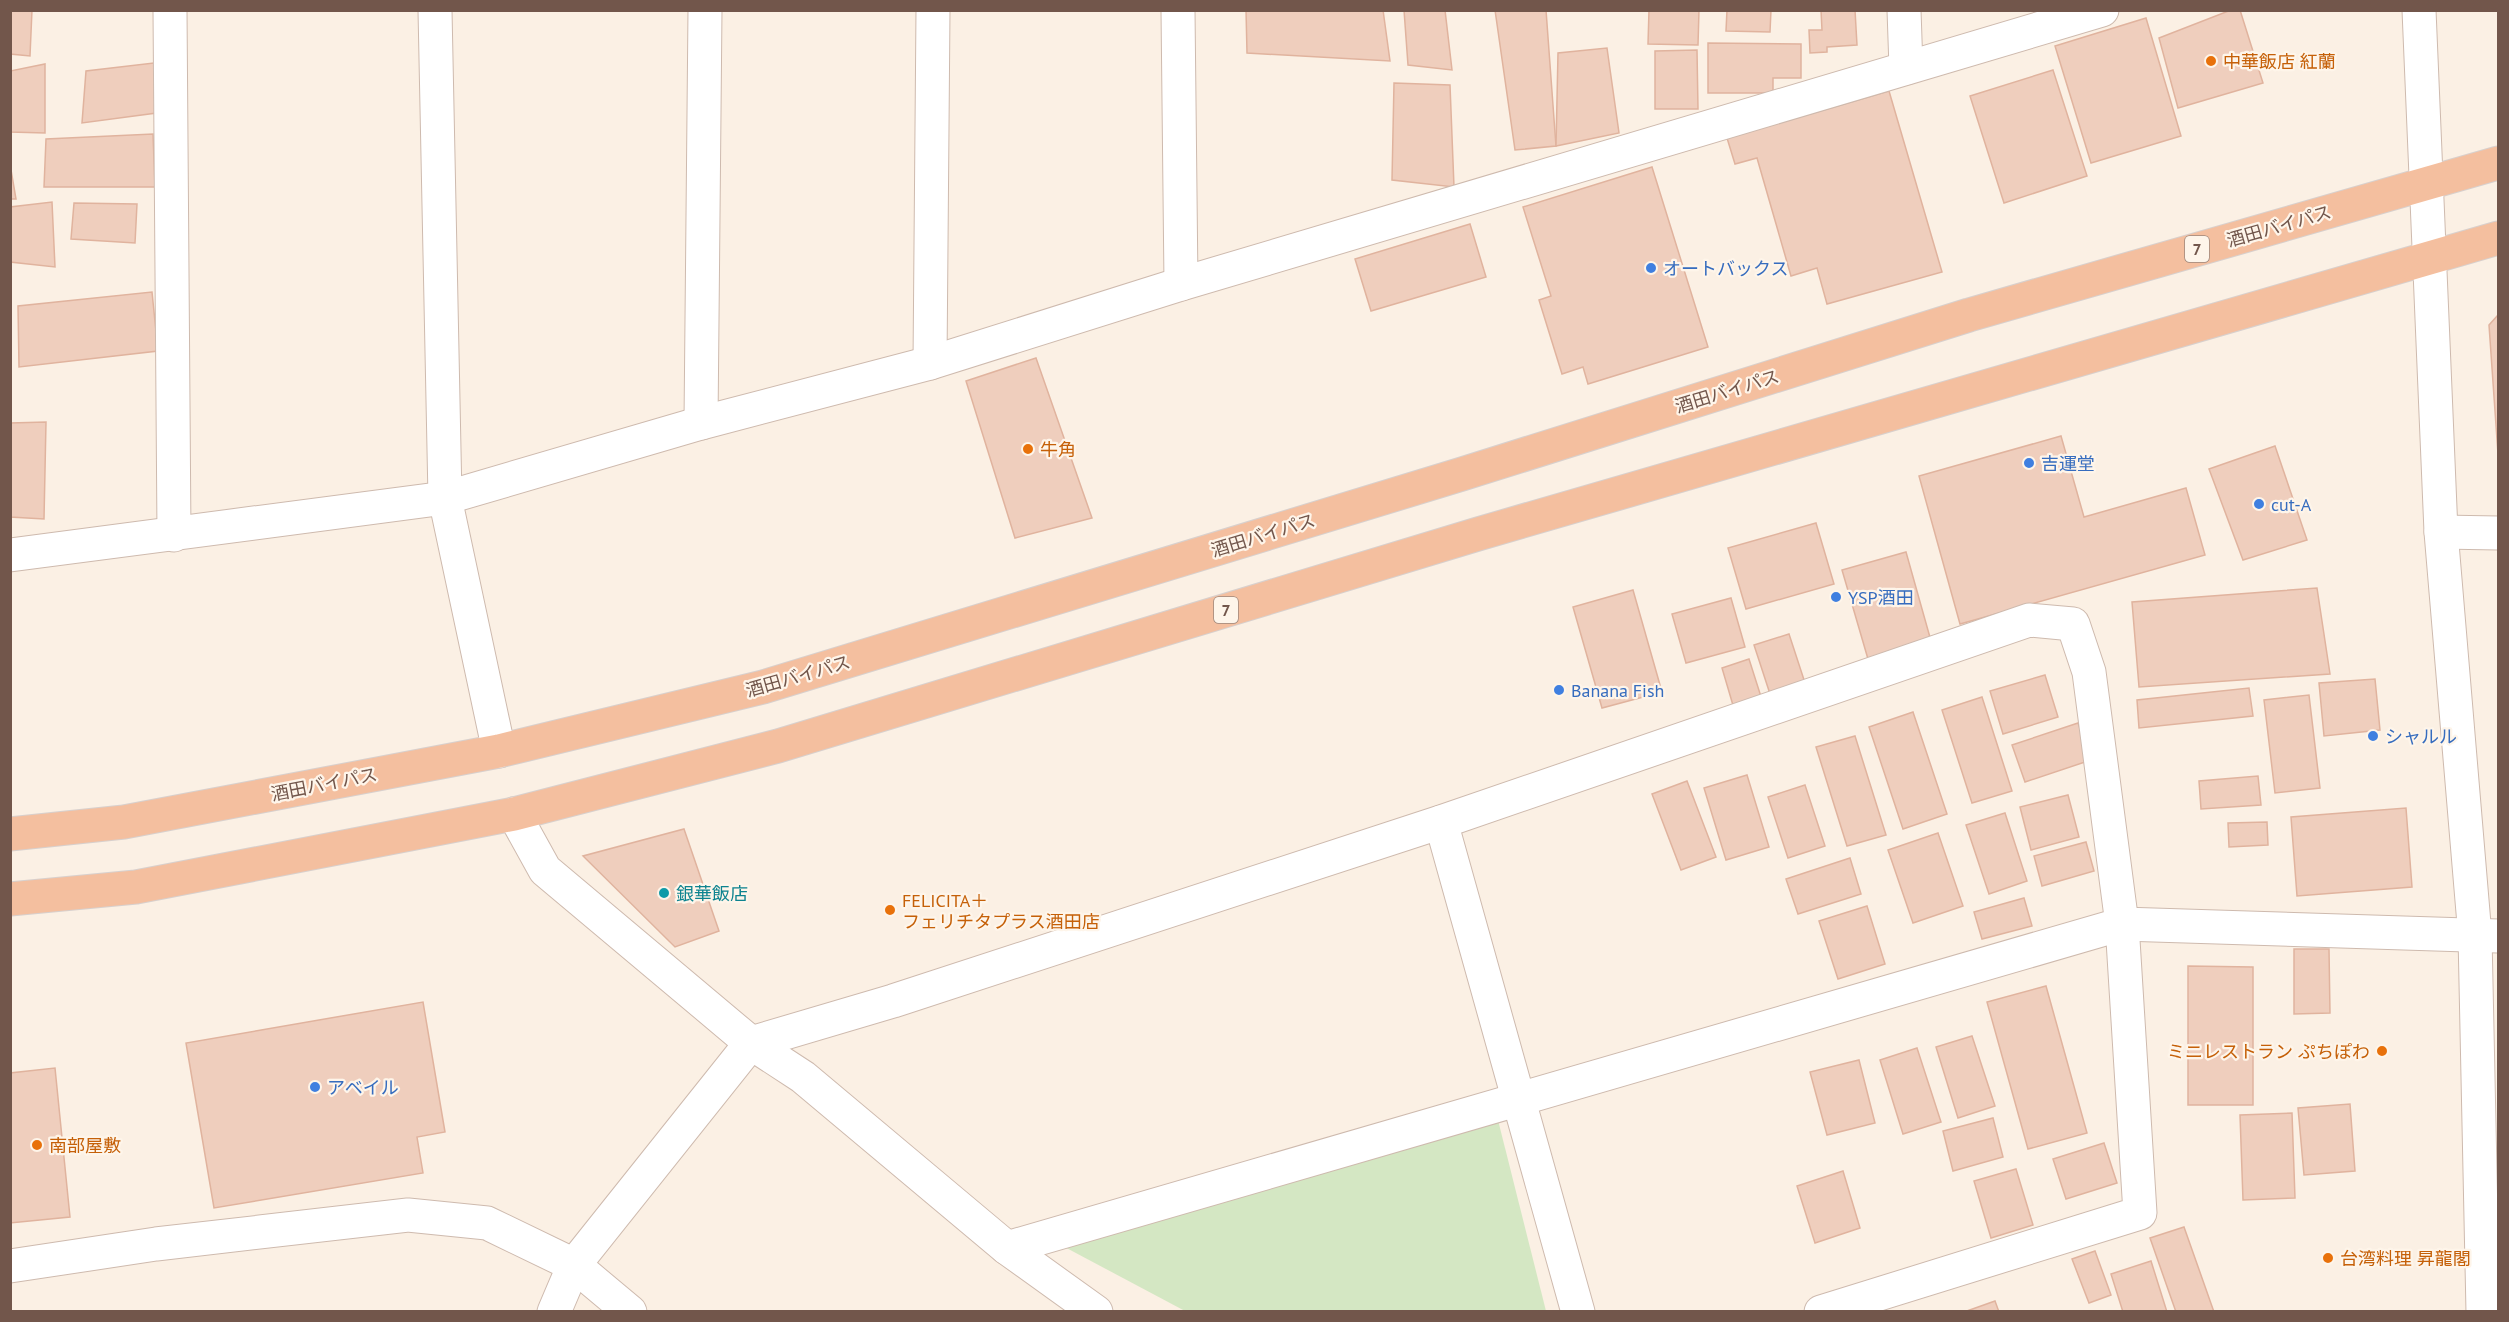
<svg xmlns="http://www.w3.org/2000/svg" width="2509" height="1322" viewBox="0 0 2509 1322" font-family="'PT Sans','Noto Sans JP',sans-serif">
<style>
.green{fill:#d4e7c3}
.building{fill:#efcebd;stroke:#e0b39e;stroke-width:1.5}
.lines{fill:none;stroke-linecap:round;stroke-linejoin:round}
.minor-casing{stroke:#cebaae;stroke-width:35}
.tertiary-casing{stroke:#cebaae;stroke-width:35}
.trunk-casing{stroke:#d8d0cd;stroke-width:35}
.minor{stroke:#fff;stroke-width:33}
.tertiary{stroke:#fff;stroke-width:33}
.trunk{stroke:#f4bf9f;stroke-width:33}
.food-dot{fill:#e8710a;stroke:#fef5ea;stroke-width:2}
.shop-dot{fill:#3f7fe0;stroke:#fef5ea;stroke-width:2}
.culture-dot{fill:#0f9aa8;stroke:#fef5ea;stroke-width:2}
.labels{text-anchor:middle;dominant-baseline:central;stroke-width:4.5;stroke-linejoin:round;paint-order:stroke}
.shield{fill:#fef5ea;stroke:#9c867b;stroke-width:1.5}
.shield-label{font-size:16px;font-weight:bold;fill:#72564b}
.food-label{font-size:18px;fill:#c56008;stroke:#fef5ea;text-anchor:start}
.street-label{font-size:18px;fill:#72564b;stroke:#fef5ea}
.shop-label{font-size:18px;fill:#366cbe;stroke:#fef5ea;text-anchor:start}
.culture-label{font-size:18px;fill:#0d838f;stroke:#fef5ea;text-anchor:start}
</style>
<rect width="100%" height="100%" fill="#fbf0e4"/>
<path class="green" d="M1498 1120 1546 1311H1185L1042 1235Z"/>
<g class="building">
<path d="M10 10H32L30 56 10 54Z"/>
<path d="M1246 10H1383L1390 61 1247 53Z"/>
<path d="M1404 10H1445L1452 70 1408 65Z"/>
<path d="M1495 10H1546L1556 146 1515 150Z"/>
<path d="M1649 10H1699L1698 45 1648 44Z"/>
<path d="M1727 10H1771L1770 32 1726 31Z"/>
<path d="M1821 10H1855L1857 45 1827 47V52L1810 53 1809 30H1822Z"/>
<path d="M2231 10H2240L2263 83 2178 108 2159 38Z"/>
<path d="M2146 18 2181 136 2091 163 2055 46Z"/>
<path d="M1708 43 1801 44V78H1773V93H1708Z"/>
<path d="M1607 48 1619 133 1556 146 1558 53Z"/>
<path d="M1697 50 1698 109H1655V51Z"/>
<path d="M162 62 164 112 82 123 86 71Z"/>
<path d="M45 64V133L10 132V71Z"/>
<path d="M2053 70 2087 176 2004 203 1970 96Z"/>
<path d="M1394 83 1450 85 1454 187 1392 180Z"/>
<path d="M1889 91 1942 272 1827 304 1817 268 1791 276 1757 158 1735 164 1727 138Z"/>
<path d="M153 134 155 187H44L46 139Z"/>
<path d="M10 164 16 199H10Z"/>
<path d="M1652 167 1708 347 1588 384 1583 367 1562 374 1539 300 1551 296 1523 207Z"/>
<path d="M52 202 55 267 10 262V207Z"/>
<path d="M74 203 137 204 135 243 71 239Z"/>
<path d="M1470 224 1486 277 1371 311 1355 259Z"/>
<path d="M152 292 158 351 19 367 18 306Z"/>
<path d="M2498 315V454L2489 325Z"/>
<path d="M1036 358 1092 518 1015 538 966 381Z"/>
<path d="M46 422 44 519 10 517V423Z"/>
<path d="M2061 436 2084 517 2186 488 2205 555 1960 624 1919 476Z"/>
<path d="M2275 446 2307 540 2243 560 2209 469Z"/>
<path d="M1816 523 1834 584 1746 609 1728 548Z"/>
<path d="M1906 552 1931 641 1868 659 1842 570Z"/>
<path d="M2317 588 2330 674 2139 687 2132 602Z"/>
<path d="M1633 590 1662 692 1602 708 1573 607Z"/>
<path d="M1731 598 1745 647 1686 663 1672 614Z"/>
<path d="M1789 634 1807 689 1772 700 1754 645Z"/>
<path d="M1749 659 1763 703 1735 712 1722 668Z"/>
<path d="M2045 675 2058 717 2003 734 1990 691Z"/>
<path d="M2375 679 2380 730 2324 736 2319 683Z"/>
<path d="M2249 688 2253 716 2139 728 2137 700Z"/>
<path d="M2309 695 2320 788 2275 793 2264 700Z"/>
<path d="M1982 697 2012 791 1972 803 1942 710Z"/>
<path d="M1913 712 1947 814 1903 829 1869 727Z"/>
<path d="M2078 723 2091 760 2025 782 2012 745Z"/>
<path d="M1855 736 1886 835 1847 846 1816 747Z"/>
<path d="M1747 775 1769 847 1726 860 1704 788Z"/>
<path d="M2258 776 2261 805 2201 809 2199 781Z"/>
<path d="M1687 781 1716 857 1681 870 1652 794Z"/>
<path d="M1805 785 1825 846 1788 858 1768 797Z"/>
<path d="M2068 795 2079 837 2031 850 2020 807Z"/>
<path d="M2406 808 2412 887 2297 896 2291 817Z"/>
<path d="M2005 813 2027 881 1989 894 1966 825Z"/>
<path d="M2267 822 2268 845 2229 847 2228 823Z"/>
<path d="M684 829 719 931 675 947 583 856Z"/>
<path d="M1938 833 1963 906 1913 923 1888 850Z"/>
<path d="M2086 842 2094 871 2042 886 2034 856Z"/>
<path d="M1850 858 1861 894 1798 914 1786 879Z"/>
<path d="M2024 898 2032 926 1982 939 1974 912Z"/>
<path d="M1867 906 1885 964 1838 979 1819 921Z"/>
<path d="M2294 949H2329L2330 1013 2294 1014Z"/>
<path d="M2188 966 2253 967V1105H2188Z"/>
<path d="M2046 986 2087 1133 2028 1149 1987 1002Z"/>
<path d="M423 1002 445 1132 417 1137 423 1173 214 1208 186 1043Z"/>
<path d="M1972 1036 1995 1106 1958 1118 1936 1047Z"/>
<path d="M1917 1048 1941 1122 1903 1134 1880 1060Z"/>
<path d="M1859 1060 1875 1123 1827 1135 1810 1072Z"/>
<path d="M55 1068 70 1217 10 1223V1073Z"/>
<path d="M2350 1104 2355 1171 2304 1175 2298 1108Z"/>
<path d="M2292 1113 2295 1198 2243 1200 2240 1115Z"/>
<path d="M1993 1118 2003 1157 1953 1171 1943 1131Z"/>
<path d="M2104 1143 2117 1183 2066 1199 2053 1159Z"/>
<path d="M2016 1169 2033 1225 1991 1238 1974 1181Z"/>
<path d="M1843 1171 1860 1228 1815 1243 1797 1186Z"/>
<path d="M2184 1227 2214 1312H2176L2150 1238Z"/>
<path d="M2095 1251 2111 1295 2089 1303 2072 1259Z"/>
<path d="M2151 1261 2167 1312H2123L2111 1274Z"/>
<path d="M1995 1301 1999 1312H1964Z"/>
</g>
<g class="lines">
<g class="minor-casing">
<g id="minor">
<path d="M170 10 174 535"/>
<path d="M435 10 445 498 499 751"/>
<path d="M1178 10 1181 284"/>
<path d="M1904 10 1906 68"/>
<path d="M930 363 933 10"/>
<path d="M701 423 705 10"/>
<path d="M2441 532 2498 533"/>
<path d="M10 555 445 498 701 423 930 363 1181 284 2102 10"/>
<path d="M514 814 545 870 751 1043 803 1077 1007 1248 1096 1312"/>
<path d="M1441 822 1578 1312"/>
<path d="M1007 1248 2122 924 2498 936"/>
<path d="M554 1312 574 1265 751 1043 893 1001 1441 822 2029 620 2073 624 2089 672 2122 924 2140 1213 1821 1312"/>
</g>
</g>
<g class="tertiary-casing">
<g id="tertiary">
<path d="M2419 10 2441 532 2475 936 2483 1312"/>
<path d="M10 1266 156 1244 408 1215 487 1223 574 1265 630 1312"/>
</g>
</g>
<g class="trunk-casing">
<g id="trunk">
<path d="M10 834 124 822 499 751 763 687 1462 474 1969 315 2498 163"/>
<path d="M10 899 136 887 514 814 778 746 1478 534 2498 238"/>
</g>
</g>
<use href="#minor" class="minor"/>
<use href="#tertiary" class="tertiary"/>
<use href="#trunk" class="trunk"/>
</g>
<g class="food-dot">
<circle cx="2211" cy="61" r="6"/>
<circle cx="1028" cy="449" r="6"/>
<circle cx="890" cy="910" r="6"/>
<circle cx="2382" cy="1051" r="6"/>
<circle cx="37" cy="1145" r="6"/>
<circle cx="2328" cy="1258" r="6"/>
</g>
<g class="shop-dot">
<circle cx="1651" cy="268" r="6"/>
<circle cx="2029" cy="463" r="6"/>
<circle cx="2259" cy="504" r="6"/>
<circle cx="1836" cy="597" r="6"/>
<circle cx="1559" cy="690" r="6"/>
<circle cx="2373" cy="736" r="6"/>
<circle cx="315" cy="1087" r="6"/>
</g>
<circle class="culture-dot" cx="664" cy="893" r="6"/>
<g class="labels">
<g class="shield">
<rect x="2185" y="236" width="24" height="26" rx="4.5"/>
<rect x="1214" y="597" width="24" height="26" rx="4.5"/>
</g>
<g class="shield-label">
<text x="2197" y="249">7</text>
<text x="1226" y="610">7</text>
</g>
<g class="food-label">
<text x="2223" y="61">中華飯店 紅蘭</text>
<text x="1040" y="449">牛角</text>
<text x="902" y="900">FELICITA＋<tspan x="902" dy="21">フェリチタプラス酒田店</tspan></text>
<text x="2370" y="1051" text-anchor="end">ミニレストラン ぷちぽわ</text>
<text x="49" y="1145">南部屋敷</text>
<text x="2340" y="1258">台湾料理 昇龍閣</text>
</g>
<g class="street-label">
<text transform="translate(2279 226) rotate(-16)">酒田バイパス</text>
<text transform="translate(1727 391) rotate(-17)">酒田バイパス</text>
<text transform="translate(1263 535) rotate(-17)">酒田バイパス</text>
<text transform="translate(798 676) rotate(-16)">酒田バイパス</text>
<text transform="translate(324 784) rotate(-11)">酒田バイパス</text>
</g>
<g class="shop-label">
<text x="1663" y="268">オートバックス</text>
<text x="2041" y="463">吉運堂</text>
<text x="2271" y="504">cut-A</text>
<text x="1848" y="597">YSP酒田</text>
<text x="1571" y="690">Banana Fish</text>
<text x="2385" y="736">シャルル</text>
<text x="327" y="1087">アベイル</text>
</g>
<g class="culture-label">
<text x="676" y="893">銀華飯店</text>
</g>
</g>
<rect width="2509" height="1322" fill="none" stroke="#72564b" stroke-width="24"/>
</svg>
